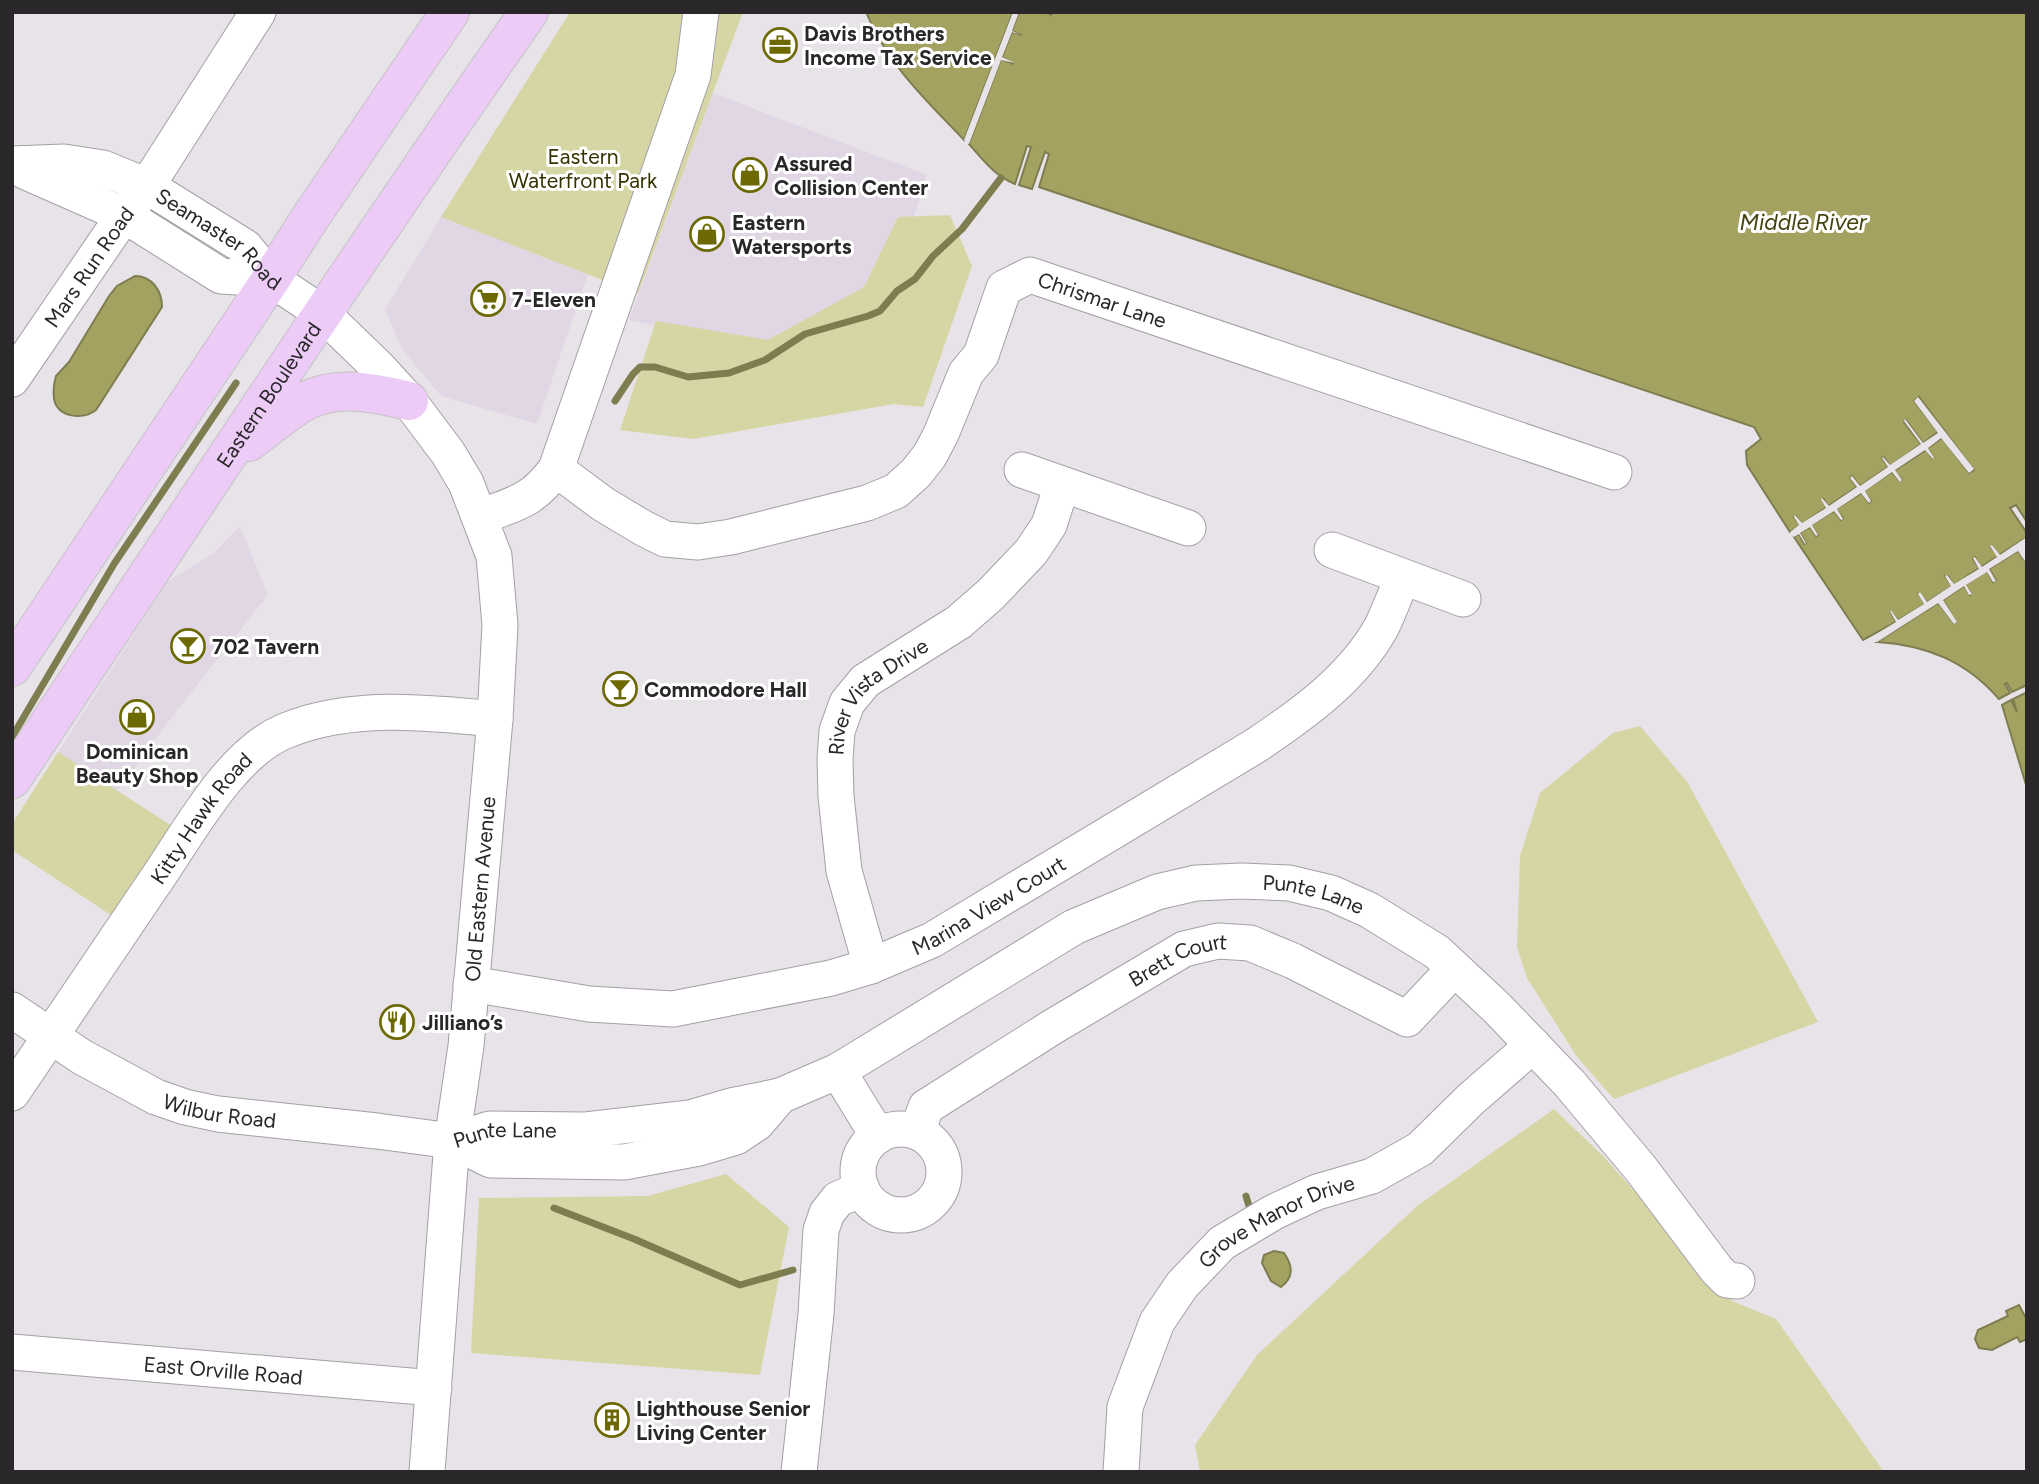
<svg xmlns="http://www.w3.org/2000/svg" width="2039" height="1484" viewBox="0 0 2039 1484" font-family="Figtree,sans-serif">
<style>
.built{fill:#e1d7e4}
.green{fill:#d6d6a4}
.water{fill:#a3a260;stroke:#7e7d50;stroke-width:2}
.pier{fill:#e8e3e9}
.lines{fill:none;stroke-linecap:round;stroke-linejoin:round}
.stream{stroke:#7e7d50;stroke-width:7}
.minor-casing{stroke:#a49fa6;stroke-width:37}
.major-casing{stroke:#c3c3c3;stroke-width:40}
.minor{stroke:#fff;stroke-width:35}
.major{stroke:#ecccf7;stroke-width:38}
.labels{text-anchor:middle;dominant-baseline:central;stroke-width:6;stroke-linejoin:round;paint-order:stroke}
.poi-label{font-size:21px;font-weight:bold;fill:#292729;stroke:#fff;text-anchor:start}
.park-label{font-size:21px;fill:#353300;stroke:#fff}
.street-label{font-size:21px;fill:#292729;stroke:#fff}
.water-label{font-size:23px;font-style:italic;fill:#454310;stroke:#fff}
</style>
<rect width="100%" height="100%" fill="#e8e3e9"/>
<g class="built">
<path d="M713 93 927 175 910 229 873 292 762 349 629 320Z"/>
<path d="M441 217 588 274 537 424 441 396 402 349 385 309Z"/>
<path d="M240 526 268 595 172 717 117 791 58 752 168 581 214 553Z"/>
</g>
<g class="green">
<path d="M570 12H743L638 294 441 217Z"/>
<path d="M950 215 972 266 923 407 894 404 693 439 620 430 656 321 768 340 864 287 898 217Z"/>
<path d="M1640 726 1688 783 1818 1022 1614 1099 1577 1057 1527 978 1517 947 1520 856 1540 793 1613 733Z"/>
<path d="M58 752 178 830 117 919 12 850V824Z"/>
<path d="M1554 1109 1604 1157 1732 1301 1776 1319 1884 1472H1200L1195 1445 1257 1355 1417 1206Z"/>
<path d="M726 1174 789 1227 760 1375 471 1353 479 1198 648 1196Z"/>
</g>
<g class="water">
<path d="M866 12H1013L964 140C926 100 887 64 866 12Z"/>
<path d="M1019 12H1045L1051 15 1053 12H2027V522L2016 505 2010 508 2027 533V537L1999 555 1992 546 1991 547 1998 556 1981 567 1975 557 1973 559 1979 568 1954 585 1948 576H1945L1952 586 1927 602 1918 593 1925 604 1898 620 1890 610 1896 622 1863 640 1794 537 1799 534 1804 544 1806 543 1800 533 1810 527 1816 536 1818 535 1811 525 1834 511 1841 520 1843 518 1836 509 1862 493 1869 503 1871 501 1864 491 1892 472 1900 481 1902 480 1894 471 1926 450 1933 459 1928 448 1942 438 1969 473 1974 470 1919 397 1914 401 1938 432 1923 443 1906 420 1904 422 1921 444 1890 466 1884 457 1882 458 1888 467 1860 486 1852 476 1850 478 1857 487 1828 506 1823 498 1827 507 1802 524 1796 516 1794 517 1800 525 1790 532 1747 465 1746 451 1761 439 1754 427 1039 187 1049 154 1045 152 1032 189 1019 185 1031 147 1027 146 1015 184C995 176 983 160 969 144L1001 59 1014 64 1002 57 1012 32 1022 35 1012 31Z"/>
<path d="M135 276C152 276 162 291 162 307L96 410C83 420 58 418 54 399 53 391 54 383 56 376L69 362 109 296 117 286Z"/>
<path d="M2018 551 2027 564V685L2012 692 2007 683 2005 684 2010 693 1999 699C1966 661 1926 645 1877 642L1938 603 1954 623 1956 622 1943 600 1964 586 1970 595 1971 593 1965 585 1987 571 1993 582 1996 580 1989 569Z"/>
<path d="M2027 692V788L2002 705 2011 700 2017 712 2013 699Z"/>
<path d="M1274 1251 1284 1253C1293 1266 1294 1277 1281 1287L1271 1281 1262 1263 1264 1255Z"/>
<path d="M2019 1305 2027 1320V1339L2020 1342 2017 1337 1992 1350 1979 1348 1975 1339 1978 1330 2008 1316 2006 1311Z"/>
</g>
<g class="pier">
<path d="M1013 12H1019L1012 31 1023 35 1012 32 1002 57 1015 63 1001 60 969 144 964 140Z"/>
<path d="M1918 397 1974 469 1969 473 1941 438 1928 448 1934 458 1933 459 1925 450 1895 470 1902 480 1900 482 1892 472 1865 491 1871 501 1869 503 1861 493 1837 509 1843 519 1841 520 1834 511 1812 525 1818 535 1816 536 1810 527 1800 533 1806 543 1805 544 1799 534 1794 537 1790 532 1799 525 1794 517 1795 515 1802 523 1826 508 1821 499 1822 498 1829 506 1857 487 1850 478 1852 476 1860 486 1888 467 1882 458 1883 457 1890 465 1921 444 1904 421 1905 419 1923 443 1938 433 1914 401Z"/>
<path d="M2027 537V545L2020 549 2027 559V564L2018 551 1989 569 1996 581 1993 582 1987 572 1966 585 1972 594 1969 595 1964 586 1943 600 1957 622 1954 624 1938 603 1877 642 1873 641 1874 639 1865 641 1896 622 1890 611 1891 610 1898 620 1924 604 1918 594 1920 592 1927 602 1951 586 1945 576 1947 575 1954 584 1979 569 1973 558 1975 557 1982 567 1997 557 1990 546 1992 545 2000 555Z"/>
</g>
<g class="lines">
<g class="stream">
<path d="M615 401 633 374 640 367H655L688 377 729 373 765 360 805 334 868 316 880 311 897 291 915 279 933 256 962 229 1001 178"/>
<path d="M12 737 114 564 236 383"/>
<path d="M1246 1196 1249 1206"/>
<path d="M554 1208 634 1239 740 1285 793 1270"/>
</g>
<g class="minor-casing">
<g id="minor">
<path id="s1" d="M12 164 64 162 103 168 147 186 245 247 271 279 322 313 378 367 409 401 448 453 466 483 494 556 500 625 495 719 466 1046 452 1141 427 1472"/>
<path d="M15 167 124 215 221 276 271 279"/>
<path id="s2" d="M12 379 124 215 147 186 258 12"/>
<path id="s3" d="M556 469 603 504 643 528 665 539 698 542 731 537 867 503 896 491 916 473 930 455 941 434 966 373 981 355 1004 288 1030 275 1614 472"/>
<path d="M1022 470 1188 528"/>
<path d="M480 517C516 503 532 502 556 469L693 75 701 12"/>
<path d="M1332 550 1463 599"/>
<path id="s4" d="M871 966 844 871 836 796 835 759 837 731 847 703 865 681 959 622 991 594 1031 552 1049 525 1062 485"/>
<path id="s5" d="M471 984 589 1004 673 1009 831 978 871 966 932 940 1255 746C1303 714 1352 679 1381 628 1389 612 1395 594 1403 578"/>
<path id="s6" d="M12 1010 82 1057 156 1097 185 1107 218 1114 377 1131 452 1141 491 1160 624 1162 699 1148 736 1137 757 1123 780 1096"/>
<path d="M838 1071 878 1136"/>
<path id="s7" d="M12 1093C59 1024 105 955 152 886 186 838 229 754 285 731 350 704 426 712 495 719"/>
<circle cx="901" cy="1172" r="43"/>
<path id="s8" d="M917 1132 926 1107 1054 1026 1184 949 1218 941 1250 943 1293 961 1407 1019 1454 969"/>
<path id="s9" d="M452 1141 490 1129 586 1130 690 1118 731 1106 780 1096 838 1071 1074 927 1157 892 1196 883 1242 881 1289 883 1331 893 1369 910 1437 952 1497 1008 1570 1084 1641 1169 1717 1270 1727 1280 1737 1281"/>
<path id="s10" d="M12 1352 434 1388"/>
<path d="M799 1472 816 1314 821 1230 827 1213 838 1199 862 1189"/>
<path id="s11" d="M1121 1472 1125 1407 1157 1322 1182 1285 1222 1243 1274 1212 1317 1192 1372 1176 1420 1149 1471 1099 1533 1045"/>
</g>
</g>
<g class="major-casing">
<g id="major">
<path d="M249 442C265 430 281 417 297 406 331 383 372 392 409 401"/>
<path d="M12 667 271 279 310 218 450 12"/>
<path id="s12" d="M12 779C183 523 352 265 529 12"/>
</g>
</g>
<use href="#minor" class="minor"/>
<use href="#major" class="major"/>
</g>
<defs>
<g id="office-ring" transform="scale(1.75)"><circle r="9.5" fill="#fff" stroke="#6c6903" stroke-width="1.5"/><path d="M-6-3h4V-5.5h4V-3h4V5H-6ZM-1-4.5V-3h2v-1.5ZM-6 0V1H6V0Z" fill="#6c6903"/></g>
<g id="shop-ring" transform="scale(1.75)"><circle r="9.5" fill="#fff" stroke="#6c6903" stroke-width="1.5"/><path d="M-5-2.5h2.3a2.7 3.5 0 0 1 5.4 0H5L5.5 6h-11ZM-1.5-2.5h3a1.5 2.3 0 0 0-3 0Z" fill="#6c6903"/></g>
<g id="supermarket-ring" transform="scale(1.75)"><circle r="9.5" fill="#fff" stroke="#6c6903" stroke-width="1.5"/><path d="M-6-5.5h2.5l.6 2H6L4.5 2H-2.5L-4.4-4H-6ZM-1.5 3.2a1.3 1.3 0 1 0 .1 0ZM3 3.2a1.3 1.3 0 1 0 .1 0Z" fill="#6c6903"/></g>
<g id="bar-ring" transform="scale(1.75)"><circle r="9.5" fill="#fff" stroke="#6c6903" stroke-width="1.5"/><path d="M-6-5H6L.8 .8V4.5H3.5V6h-7V4.5H-.8V.8Z" fill="#6c6903"/></g>
<g id="restaurant-ring" transform="scale(1.75)"><circle r="9.5" fill="#fff" stroke="#6c6903" stroke-width="1.5"/><path d="M-5-6h1v4h1v-4h1v4h1v-4h1v5L-1.5 .5V6h-2V.5L-5-1ZM5-6V6H3V1.5H1.5Q1.5-4 5-6Z" fill="#6c6903"/></g>
<g id="building-ring" transform="scale(1.75)"><circle r="9.5" fill="#fff" stroke="#6c6903" stroke-width="1.5"/><path d="M-4-6H4V6H1V3H-1V6H-4ZM-2.5-4.3h1.7v1.8h-1.7ZM.8-4.3h1.7v1.8H.8ZM-2.5-1h1.7V.8h-1.7ZM.8-1h1.7V.8H.8Z" fill="#6c6903"/></g>
</defs>
<g fill-rule="evenodd">
<use href="#office-ring" x="780" y="45"/>
<use href="#shop-ring" x="750" y="175"/>
<use href="#shop-ring" x="707" y="234"/>
<use href="#supermarket-ring" x="488" y="299"/>
<use href="#bar-ring" x="188" y="646"/>
<use href="#bar-ring" x="620" y="689"/>
<use href="#shop-ring" x="137" y="717"/>
<use href="#restaurant-ring" x="397" y="1022"/>
<use href="#building-ring" x="612" y="1420"/>
</g>
<g class="labels">
<g class="poi-label">
<text x="804" y="33">Davis Brothers<tspan x="804" dy="24">Income Tax Service</tspan></text>
<text x="774" y="163">Assured<tspan x="774" dy="24">Collision Center</tspan></text>
<text x="732" y="222">Eastern<tspan x="732" dy="24">Watersports</tspan></text>
<text x="512" y="299">7-Eleven</text>
<text x="212" y="646">702 Tavern</text>
<text x="644" y="689">Commodore Hall</text>
<text x="137" y="751" text-anchor="middle">Dominican<tspan x="137" dy="24">Beauty Shop</tspan></text>
<text x="422" y="1022">Jilliano’s</text>
<text x="636" y="1408">Lighthouse Senior<tspan x="636" dy="24">Living Center</tspan></text>
</g>
<g class="park-label">
<text x="583" y="156">Eastern<tspan x="583" dy="24">Waterfront Park</tspan></text>
</g>
<g class="street-label">
<text stroke="none"><textPath href="#s1" startOffset="229">Seamaster Road</textPath></text>
<text stroke="none"><textPath href="#s2" startOffset="136">Mars Run Road</textPath></text>
<text stroke="none"><textPath href="#s3" startOffset="707">Chrismar Lane</textPath></text>
<text stroke="none"><textPath href="#s12" startOffset="462">Eastern Boulevard</textPath></text>
<text stroke="none"><textPath href="#s4" startOffset="292">River Vista Drive</textPath></text>
<text stroke="none"><textPath href="#s7" startOffset="334">Kitty Hawk Road</textPath></text>
<text transform="translate(480 889) rotate(-85)">Old Eastern Avenue</text>
<text stroke="none"><textPath href="#s9" startOffset="922">Punte Lane</textPath></text>
<text stroke="none"><textPath href="#s5" startOffset="539">Marina View Court</textPath></text>
<text stroke="none"><textPath href="#s8" startOffset="320">Brett Court</textPath></text>
<text stroke="none"><textPath href="#s6" startOffset="234">Wilbur Road</textPath></text>
<text stroke="none"><textPath href="#s9" startOffset="54">Punte Lane</textPath></text>
<text stroke="none"><textPath href="#s11" startOffset="317">Grove Manor Drive</textPath></text>
<text stroke="none"><textPath href="#s10" startOffset="212">East Orville Road</textPath></text>
</g>
<g class="water-label">
<text x="1803" y="222">Middle River</text>
</g>
</g>
<rect width="2039" height="1484" fill="none" stroke="#292729" stroke-width="28"/>
</svg>
